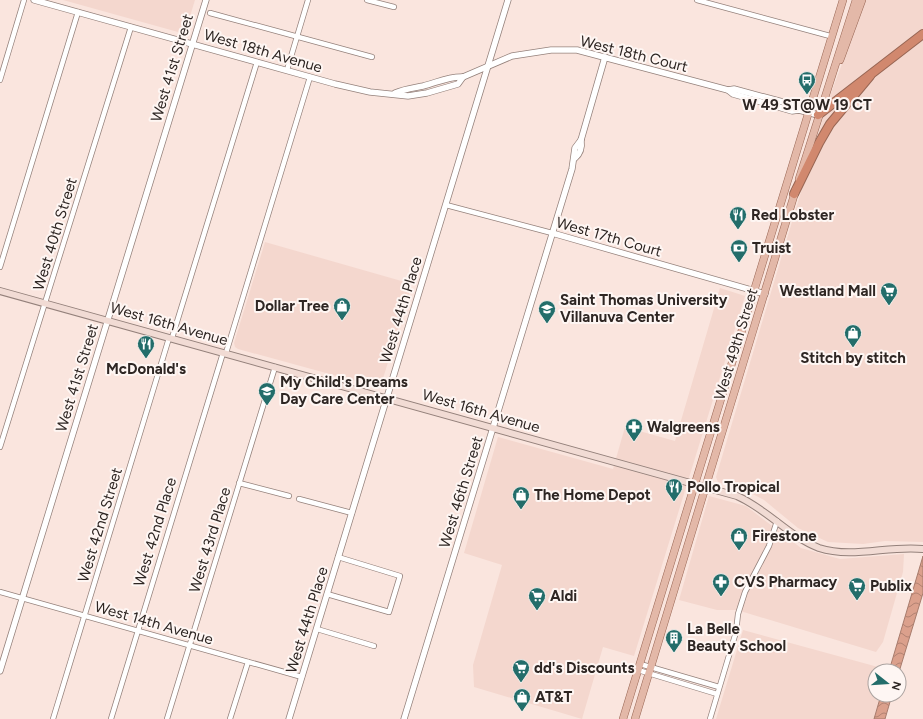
<svg xmlns="http://www.w3.org/2000/svg" width="923" height="719" viewBox="0 0 923 719" font-family="Figtree,sans-serif">
<style>
.built{fill:#f4d7ce}
.water{fill:url(#water-waves);stroke:#a77b6c}
.lines{fill:none;stroke-linecap:round;stroke-linejoin:round}
.minor-casing{stroke:#94817b;stroke-width:6}
.tertiary-casing{stroke:#94817b;stroke-width:7}
.secondary-casing{stroke:#94817b;stroke-width:8}
.primary-casing{stroke:#986654;stroke-width:8}
.motorway-casing{stroke:#986654;stroke-width:10}
.minor{stroke:#fff;stroke-width:4.5}
.tertiary{stroke:#fff;stroke-width:5.5}
.secondary{stroke:#f1dbd4;stroke-width:6}
.primary{stroke:#e3b8a8;stroke-width:7}
.motorway{stroke:#d1886e;stroke-width:8}
.labels{text-anchor:middle;dominant-baseline:central;stroke-width:4;stroke-linejoin:round;paint-order:stroke}
.street-label{font-size:15px;fill:#2e2623;stroke:#fef6f3}
.poi-label{font-size:15px;font-weight:bold;fill:#2e2623;stroke:#fef6f3;text-anchor:start}
</style>
<defs>
<pattern id="water-waves" width="16" height="10" patternUnits="userSpaceOnUse"><rect width="16" height="10" fill="#dba08c"/><path d="M0 5q4-4 8 0t8 0" fill="none" stroke="#b28272"/></pattern>
</defs>
<rect width="100%" height="100%" fill="#fae5de"/>
<g class="built">
<path d="M63 0H195L187 26 178 32Z"/>
<path d="M866 0H923V542L885 541 863 544 828 542 798 528 764 500 745 490 718 482 716 477 828 101Z"/>
<path d="M265 242 412 284 381 385 377 387 238 349 235 347 234 343Z"/>
<path d="M720 288 745 296 634 656 603 647 582 719 474 687 473 665 502 565 464 553 498 437 613 469 625 427 675 441Z"/>
<path d="M709 496 746 506 801 548 840 559 904 554 903 572 883 642 876 652 737 610H717L679 600Z"/>
<path d="M743 630 889 670 875 671V695H881L874 719H716Z"/>
</g>
<g class="water">
<path d="M923 556V593L899 672 889 671Z"/>
<path d="M881 695H892L885 719H874Z"/>
</g>
<g class="lines">
<g class="minor-casing">
<g id="minor">
<path d="M367 0 394 7"/>
<path d="M697 0 830 36"/>
<path d="M210 13 372 57"/>
<path d="M287 70 308 0"/>
<path d="M0 80 24 0"/>
<path d="M446 205 552 233"/>
<path d="M0 267 78 12"/>
<path d="M172 338 257 62"/>
<path d="M226 353 310 77"/>
<path d="M0 447 131 27"/>
<path d="M239 483 289 496"/>
<path d="M299 499 352 513"/>
<path d="M0 592 302 677"/>
<path d="M327 594 389 612 400 576 338 557"/>
<path d="M317 629 374 646"/>
<path d="M640 664 719 687"/>
<path d="M638 670 717 694"/>
<path d="M53 719 169 338"/>
<path d="M111 719 223 353"/>
<path d="M167 719 275 367"/>
<path d="M230 719 248 662"/>
<path d="M710 719 736 632 738 614 745 592 769 546 777 521"/>
</g>
</g>
<g class="tertiary-casing">
<g id="tertiary">
<path d="M34 0 335 84 370 92 408 96 427 93 458 84 463 77"/>
<path d="M728 90 734 89 794 105 799 110"/>
<path d="M395 93C404 89 413 88 423 86 436 83 449 76 463 77L512 56 551 50H577L728 90 733 94 792 111 799 110 818 115"/>
<path d="M575 158C580 154 582 147 581 140L605 57"/>
<path d="M552 233 765 294"/>
<path d="M0 671 206 0"/>
<path d="M289 719 508 0"/>
<path d="M404 719 572 169 575 148 581 140"/>
</g>
</g>
<g class="secondary-casing">
<path id="secondary" d="M0 291 737 496C767 509 788 536 819 548 853 559 889 545 923 549"/>
</g>
<g class="primary-casing">
<g id="primary">
<path d="M840 60 862 0"/>
<path d="M799 179 856 0"/>
<path d="M623 719 843 0"/>
<path d="M635 719 796 189"/>
</g>
</g>
<g class="motorway-casing">
<g id="motorway">
<path d="M818 115 923 34"/>
<path d="M794 194 819 143 830 124 870 76"/>
</g>
</g>
<use href="#minor" class="minor"/>
<use href="#tertiary" class="tertiary"/>
<use href="#secondary" class="secondary"/>
<use href="#primary" class="primary"/>
<use href="#motorway" class="motorway"/>
</g>
<defs>
<g id="bus-pin" transform="scale(0.9)"><path d="M0 17L-7.5 6A9.5 9.5 0 1 1 7.5 6Z" fill="#236d6a" stroke="#fef6f3"/><path d="M-5-6H5V4H4V6H2V4H-2V6H-4V4H-5ZM-3.5-4V0h7V-4ZM-3.5 1.2v1.5H-2V1.2ZM2 1.2v1.5H3.5V1.2Z" fill="#fff"/></g>
<g id="restaurant-pin" transform="scale(0.9)"><path d="M0 17L-7.5 6A9.5 9.5 0 1 1 7.5 6Z" fill="#236d6a" stroke="#fef6f3"/><path d="M-5-6h1v4h1v-4h1v4h1v-4h1v5L-1.5 .5V6h-2V.5L-5-1ZM5-6V6H3V1.5H1.5Q1.5-4 5-6Z" fill="#fff"/></g>
<g id="bank-pin" transform="scale(0.9)"><path d="M0 17L-7.5 6A9.5 9.5 0 1 1 7.5 6Z" fill="#236d6a" stroke="#fef6f3"/><path d="M-6-4H6V4H-6ZM0-2.3a2.3 2.3 0 1 0 0 4.6a2.3 2.3 0 1 0 0-4.6Z" fill="#fff"/></g>
<g id="supermarket-pin" transform="scale(0.9)"><path d="M0 17L-7.5 6A9.5 9.5 0 1 1 7.5 6Z" fill="#236d6a" stroke="#fef6f3"/><path d="M-6-5.5h2.5l.6 2H6L4.5 2H-2.5L-4.4-4H-6ZM-1.5 3.2a1.3 1.3 0 1 0 .1 0ZM3 3.2a1.3 1.3 0 1 0 .1 0Z" fill="#fff"/></g>
<g id="shop-pin" transform="scale(0.9)"><path d="M0 17L-7.5 6A9.5 9.5 0 1 1 7.5 6Z" fill="#236d6a" stroke="#fef6f3"/><path d="M-5-2.5h2.3a2.7 3.5 0 0 1 5.4 0H5L5.5 6h-11ZM-1.5-2.5h3a1.5 2.3 0 0 0-3 0Z" fill="#fff"/></g>
<g id="school-pin" transform="scale(0.9)"><path d="M0 17L-7.5 6A9.5 9.5 0 1 1 7.5 6Z" fill="#236d6a" stroke="#fef6f3"/><path d="M0-5L7-2L0 1L-7-2ZM-4 1L0 2.5L4 1V4Q0 6-4 4Z" fill="#fff"/></g>
<g id="pharmacy-pin" transform="scale(0.9)"><path d="M0 17L-7.5 6A9.5 9.5 0 1 1 7.5 6Z" fill="#236d6a" stroke="#fef6f3"/><path d="M-2-6h4v4h4v4h-4v4h-4v-4h-4v-4h4Z" fill="#fff"/></g>
<g id="building-pin" transform="scale(0.9)"><path d="M0 17L-7.5 6A9.5 9.5 0 1 1 7.5 6Z" fill="#236d6a" stroke="#fef6f3"/><path d="M-4-6H4V6H1V3H-1V6H-4ZM-2.5-4.3h1.7v1.8h-1.7ZM.8-4.3h1.7v1.8H.8ZM-2.5-1h1.7V.8h-1.7ZM.8-1h1.7V.8H.8Z" fill="#fff"/></g>
</defs>
<g fill-rule="evenodd">
<use href="#bus-pin" x="807" y="80"/>
<use href="#restaurant-pin" x="738" y="215"/>
<use href="#bank-pin" x="739" y="248"/>
<use href="#supermarket-pin" x="889" y="291"/>
<use href="#shop-pin" x="342" y="306"/>
<use href="#school-pin" x="547" y="309"/>
<use href="#shop-pin" x="853" y="333"/>
<use href="#restaurant-pin" x="146" y="344"/>
<use href="#school-pin" x="267" y="391"/>
<use href="#pharmacy-pin" x="634" y="427"/>
<use href="#restaurant-pin" x="674" y="487"/>
<use href="#shop-pin" x="521" y="495"/>
<use href="#shop-pin" x="739" y="536"/>
<use href="#pharmacy-pin" x="721" y="582"/>
<use href="#supermarket-pin" x="857" y="586"/>
<use href="#supermarket-pin" x="537" y="596"/>
<use href="#building-pin" x="674" y="638"/>
<use href="#supermarket-pin" x="521" y="668"/>
<use href="#shop-pin" x="522" y="697"/>
</g>
<g class="labels">
<g class="street-label">
<text transform="translate(263 51) rotate(16)">West 18th Avenue</text>
<text transform="translate(634 54) rotate(14)">West 18th Court</text>
<text transform="translate(172 68) rotate(-73)">West 41st Street</text>
<text transform="translate(55 234) rotate(-73)">West 40th Street</text>
<text transform="translate(609 237) rotate(16)">West 17th Court</text>
<text transform="translate(401 310) rotate(-73)">West 44th Place</text>
<text transform="translate(169 324) rotate(16)">West 16th Avenue</text>
<text transform="translate(736 344) rotate(-73)">West 49th Street</text>
<text transform="translate(77 378) rotate(-73)">West 41st Street</text>
<text transform="translate(481 411) rotate(16)">West 16th Avenue</text>
<text transform="translate(461 492) rotate(-73)">West 46th Street</text>
<text transform="translate(100 525) rotate(-73)">West 42nd Street</text>
<text transform="translate(155 532) rotate(-73)">West 42nd Place</text>
<text transform="translate(210 540) rotate(-73)">West 43rd Place</text>
<text transform="translate(307 620) rotate(-73)">West 44th Place</text>
<text transform="translate(154 623) rotate(16)">West 14th Avenue</text>
</g>
<g class="poi-label">
<text x="807" y="105" text-anchor="middle">W 49 ST@W 19 CT</text>
<text x="751" y="215">Red Lobster</text>
<text x="752" y="248">Truist</text>
<text x="876" y="291" text-anchor="end">Westland Mall</text>
<text x="560" y="300">Saint Thomas University<tspan x="560" dy="17">Villanuva Center</tspan></text>
<text x="329" y="306" text-anchor="end">Dollar Tree</text>
<text x="853" y="358" text-anchor="middle">Stitch by stitch</text>
<text x="146" y="369" text-anchor="middle">McDonald's</text>
<text x="280" y="382">My Child's Dreams<tspan x="280" dy="17">Day Care Center</tspan></text>
<text x="647" y="427">Walgreens</text>
<text x="687" y="487">Pollo Tropical</text>
<text x="534" y="495">The Home Depot</text>
<text x="752" y="536">Firestone</text>
<text x="734" y="582">CVS Pharmacy</text>
<text x="870" y="586">Publix</text>
<text x="550" y="596">Aldi</text>
<text x="687" y="629">La Belle<tspan x="687" dy="17">Beauty School</tspan></text>
<text x="534" y="668">dd's Discounts</text>
<text x="535" y="697">AT&amp;T</text>
</g>
</g>
<g transform="translate(887 683) rotate(107)"><circle r="19" fill="#fef6f3" stroke="#aba3a0"/>
<path d="M0-3L7 15L0 10L-7 15Z" fill="#236d6a"/>
<text y="-6" font-size="11" font-weight="bold" text-anchor="middle" fill="#2e2623">N</text>
</g>
</svg>
